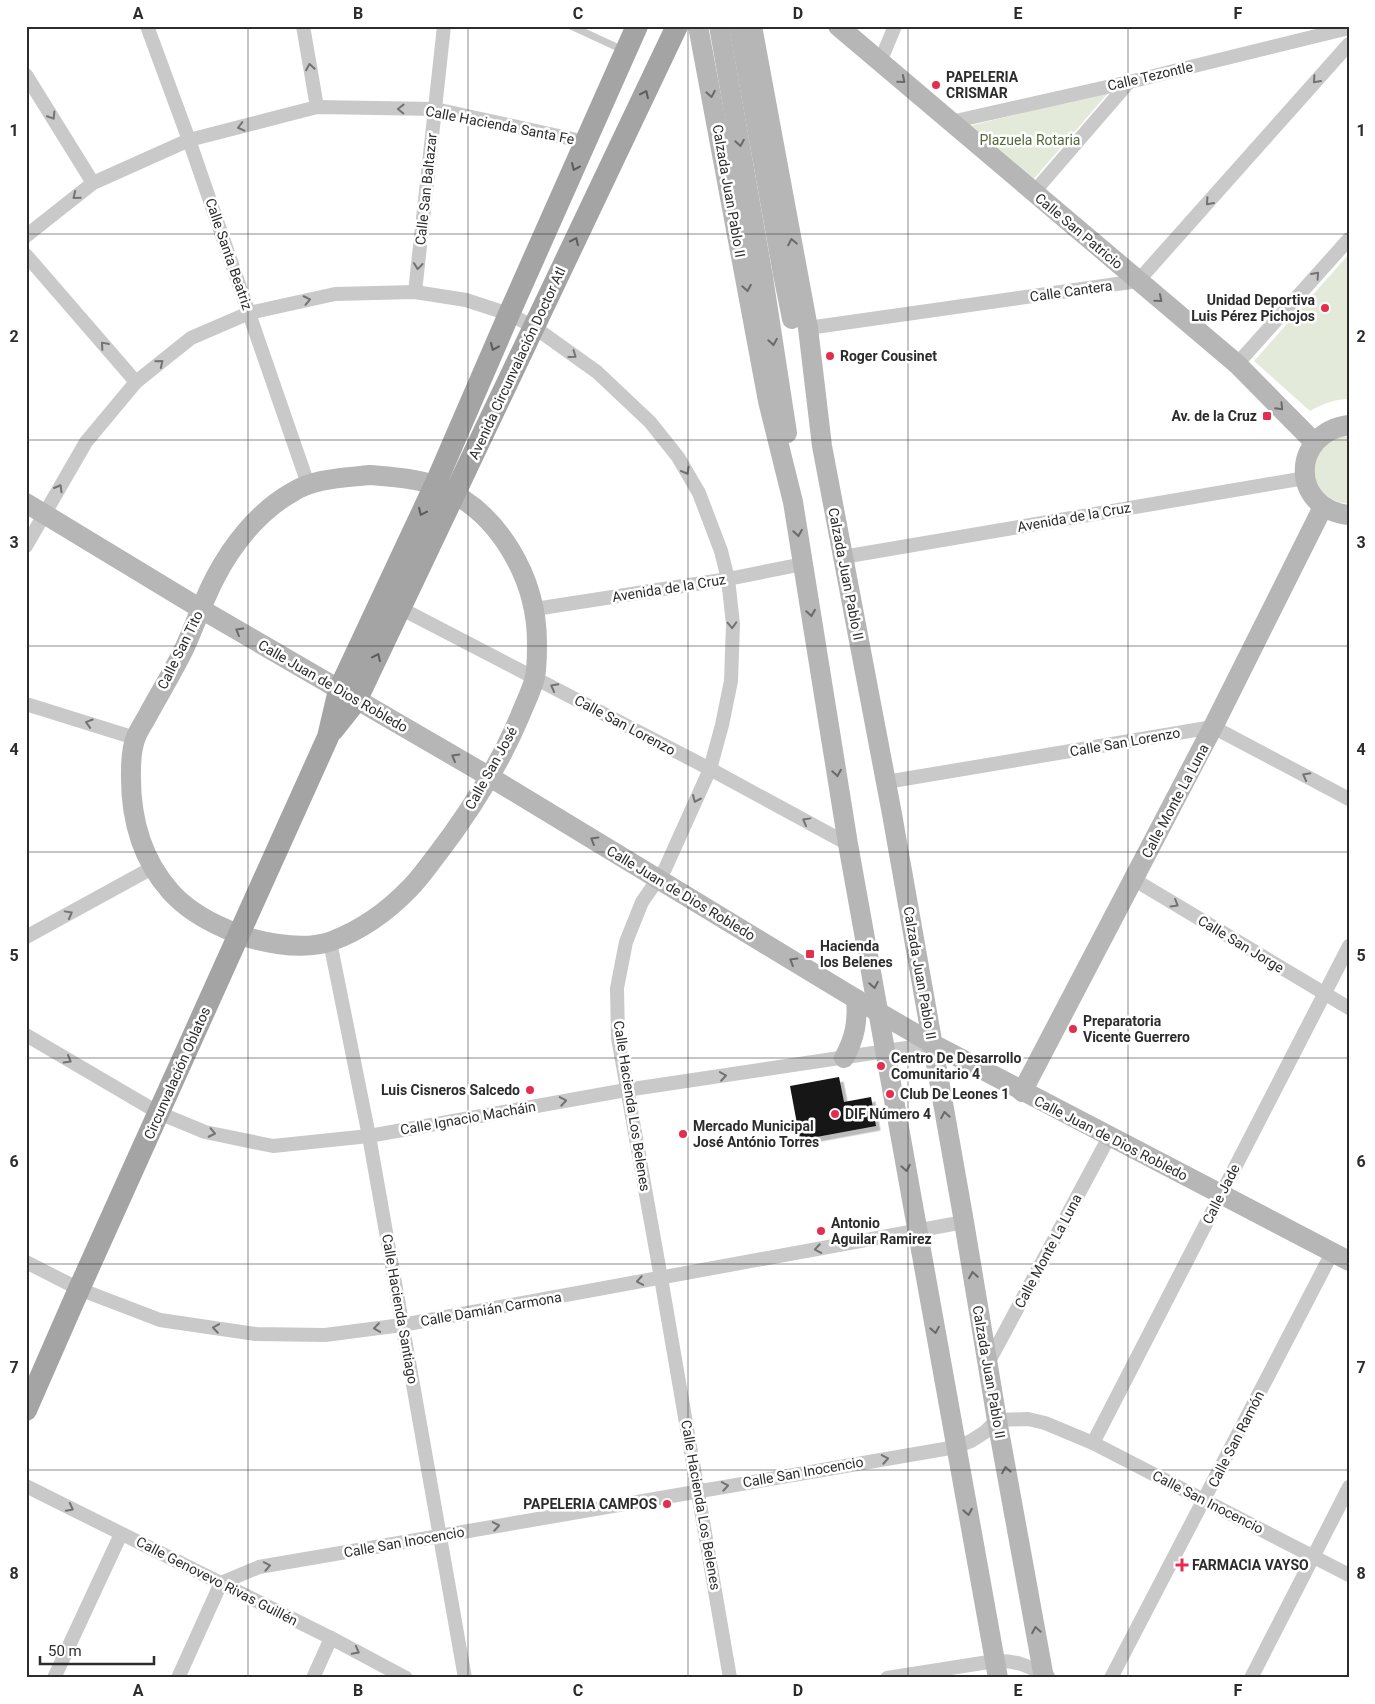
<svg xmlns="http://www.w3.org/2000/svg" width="1375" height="1704" viewBox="0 0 1375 1704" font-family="Roboto,sans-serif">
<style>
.green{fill:#e4eada}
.building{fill:#131313;filter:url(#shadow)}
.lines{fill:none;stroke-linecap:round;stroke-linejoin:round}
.lane{stroke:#c9c9c9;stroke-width:7}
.street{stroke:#c9c9c9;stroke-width:14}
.secondary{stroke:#b6b6b6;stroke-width:20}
.primary{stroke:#a4a4a4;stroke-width:22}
.secondary-bridge{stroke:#b6b6b6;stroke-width:20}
.oneway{stroke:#737373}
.oneway2{stroke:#6a6a6a}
.oneway3{stroke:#5c5c5c}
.grid{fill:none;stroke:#2c2c2c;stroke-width:1;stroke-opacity:0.55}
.poi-dot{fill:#e52d4f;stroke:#fff;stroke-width:2}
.labels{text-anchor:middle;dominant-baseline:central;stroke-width:5;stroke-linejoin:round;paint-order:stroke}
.street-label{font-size:14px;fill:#2c2c2c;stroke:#fff}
.poi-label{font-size:14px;font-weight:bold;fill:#2c2c2c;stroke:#fff;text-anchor:start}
.park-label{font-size:14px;fill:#55683a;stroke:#fff}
.neatline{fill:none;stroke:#2c2c2c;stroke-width:2}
.grid-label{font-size:16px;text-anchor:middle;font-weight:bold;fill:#2c2c2c}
</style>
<defs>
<filter id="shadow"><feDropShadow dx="4.5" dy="4.5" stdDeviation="0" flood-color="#0004"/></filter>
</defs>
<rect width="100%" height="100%" fill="#fff"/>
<g class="green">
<path d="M1109 92 1032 181 969 126Z"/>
<path d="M1349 254V399C1334 399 1322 404 1310 411L1254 361Z"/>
<path d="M1349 435V504C1319 501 1303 474 1322 449 1324 446 1327 441 1330 439 1334 437 1343 436 1349 435Z"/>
</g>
<path class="building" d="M839 1077 844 1102 871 1097 876 1126 800 1140 790 1086Z"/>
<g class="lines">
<path class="lane" d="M571 26 623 50"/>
<g class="street">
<path d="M147 26 189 140 308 484"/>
<path d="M303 26 317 107"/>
<path d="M880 62 895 26"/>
<path d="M26 75 93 183"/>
<path d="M951 122 1129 82 1349 28"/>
<path d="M1034 192 1129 82"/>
<path d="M26 236 93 183 189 140 317 107 435 109 586 142"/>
<path d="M26 255 136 382"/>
<path d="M415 292 444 26"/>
<path d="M808 328 1138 281 1349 44"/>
<path d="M1237 364 1349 239"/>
<path d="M26 546 86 442 136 382 191 338 249 313 335 294 415 292 466 300 509 314 534 327 597 372 650 422 678 457 699 493 721 551 728 579 733 624 731 681 722 725 710 769 665 869 642 902 626 942 617 988 618 1038 661 1278 730 1678"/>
<path d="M843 557 1305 478"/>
<path d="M400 608 710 769 848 844"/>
<path d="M535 609 728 579 803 564"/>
<path d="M26 704 135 738"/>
<path d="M886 782 1213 727 1349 799"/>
<path d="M1133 879 1349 1008"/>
<path d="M26 937 152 868"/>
<path d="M330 942 369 1136 465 1678"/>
<path d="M26 1035 159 1113 205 1132 273 1146 369 1136 626 1090 933 1044"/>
<path d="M26 1262 79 1289 160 1320 256 1334 325 1335 402 1325 964 1222"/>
<path d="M987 1365 1109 1137"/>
<path d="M1093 1443 1349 946"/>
<path d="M26 1486 331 1638 406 1678"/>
<path d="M54 1678 121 1534"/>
<path d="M178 1678 221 1583 259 1567 956 1447 971 1441 985 1432 997 1420 1028 1419 1045 1423 1093 1443 1349 1575"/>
<path d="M313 1678 331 1638"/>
<path d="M887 1678 995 1661C1017 1660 1028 1666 1048 1676"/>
<path d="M1111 1678 1332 1253"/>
<path d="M1251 1678 1349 1487"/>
</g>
<g class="secondary">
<path d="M698 26 768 401 793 502 848 844 998 1678"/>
<path d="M752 26 808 328 822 446 892 814 964 1222 997 1420 1044 1678"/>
<path d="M838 26 1237 364 1314 442"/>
<path d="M783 274 792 319"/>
<path d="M763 277 787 433"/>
<path d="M1349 425C1290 433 1290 509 1349 515"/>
<path d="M370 475C392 477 415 478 437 486 499 510 537 579 537 643 537 654 537 667 535 677 532 690 525 703 520 716 499 766 469 813 436 856 428 866 420 878 410 888 389 910 361 930 332 941 302 952 253 942 226 929 205 920 185 908 170 891 140 857 130 815 131 771 131 760 132 747 136 737 139 729 145 721 149 713 161 691 174 670 185 647 195 625 203 601 215 578 232 545 258 512 291 493 314 478 343 478 370 475Z"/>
<path d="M26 503 201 609 490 777 856 999 933 1044 1349 1261"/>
<path d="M844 1058C855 1038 858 1021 856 999"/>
<path d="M1022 1092 1213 727 1323 507"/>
</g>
<g class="primary">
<path d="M333 730 356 701 677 26"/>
<path d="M26 1410 79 1289 328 737 339 690 435 485 509 314 637 26"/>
</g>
<g class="secondary-bridge">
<path d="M719 26 763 277"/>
<path d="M739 26 783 274"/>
</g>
</g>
<defs><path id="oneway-chevron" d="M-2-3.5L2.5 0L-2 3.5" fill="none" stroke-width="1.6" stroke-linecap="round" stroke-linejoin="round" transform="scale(1.25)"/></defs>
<g class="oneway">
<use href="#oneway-chevron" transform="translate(310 67) rotate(-100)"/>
<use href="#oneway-chevron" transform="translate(1316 80) rotate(132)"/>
<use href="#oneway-chevron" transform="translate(401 109) rotate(-179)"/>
<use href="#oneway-chevron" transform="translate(52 116) rotate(58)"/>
<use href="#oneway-chevron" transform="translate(241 127) rotate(166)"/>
<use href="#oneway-chevron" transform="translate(76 196) rotate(141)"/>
<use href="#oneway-chevron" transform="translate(1209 202) rotate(132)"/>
<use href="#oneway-chevron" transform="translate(418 266) rotate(96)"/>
<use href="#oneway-chevron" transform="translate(1316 275) rotate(-48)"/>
<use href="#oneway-chevron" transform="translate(307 300) rotate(-12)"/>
<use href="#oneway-chevron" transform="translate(104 345) rotate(-131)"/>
<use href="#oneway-chevron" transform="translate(573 355) rotate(36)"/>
<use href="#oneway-chevron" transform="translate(160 363) rotate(-39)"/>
<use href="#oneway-chevron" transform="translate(686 471) rotate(60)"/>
<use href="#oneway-chevron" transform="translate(59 488) rotate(-60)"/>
<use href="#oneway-chevron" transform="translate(732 625) rotate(88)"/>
<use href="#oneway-chevron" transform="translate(554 687) rotate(-152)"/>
<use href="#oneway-chevron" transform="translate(89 723) rotate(-163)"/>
<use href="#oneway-chevron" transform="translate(1306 776) rotate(-152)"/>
<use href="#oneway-chevron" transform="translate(696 799) rotate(114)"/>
<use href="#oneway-chevron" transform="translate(806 821) rotate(-151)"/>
<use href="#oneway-chevron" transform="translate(1175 904) rotate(31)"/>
<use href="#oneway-chevron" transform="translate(69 914) rotate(-29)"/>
<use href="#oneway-chevron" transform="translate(68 1060) rotate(30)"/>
<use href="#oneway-chevron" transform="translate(723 1076) rotate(-8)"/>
<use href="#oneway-chevron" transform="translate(563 1101) rotate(-10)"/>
<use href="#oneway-chevron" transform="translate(212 1133) rotate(12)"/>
<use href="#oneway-chevron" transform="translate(818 1249) rotate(170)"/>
<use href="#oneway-chevron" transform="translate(640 1281) rotate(170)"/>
<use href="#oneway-chevron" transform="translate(216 1328) rotate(-172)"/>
<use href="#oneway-chevron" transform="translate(377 1328) rotate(172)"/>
<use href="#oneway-chevron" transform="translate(885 1459) rotate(-10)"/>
<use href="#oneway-chevron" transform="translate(725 1486) rotate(-10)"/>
<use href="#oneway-chevron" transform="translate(70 1508) rotate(27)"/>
<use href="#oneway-chevron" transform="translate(496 1526) rotate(-10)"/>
<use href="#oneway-chevron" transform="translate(267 1566) rotate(-11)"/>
<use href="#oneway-chevron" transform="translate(356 1651) rotate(28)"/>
</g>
<g class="oneway2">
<use href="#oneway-chevron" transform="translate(902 80) rotate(40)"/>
<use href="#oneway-chevron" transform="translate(711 94) rotate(80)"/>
<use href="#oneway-chevron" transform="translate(740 143) rotate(80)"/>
<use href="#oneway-chevron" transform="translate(792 242) rotate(-101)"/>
<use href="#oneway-chevron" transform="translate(747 288) rotate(80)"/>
<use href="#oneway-chevron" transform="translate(1159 299) rotate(40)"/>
<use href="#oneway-chevron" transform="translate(773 342) rotate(81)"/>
<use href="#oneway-chevron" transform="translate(1280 407) rotate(46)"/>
<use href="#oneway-chevron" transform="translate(798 533) rotate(81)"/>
<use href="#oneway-chevron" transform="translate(811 613) rotate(81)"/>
<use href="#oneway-chevron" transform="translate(239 631) rotate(-150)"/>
<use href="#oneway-chevron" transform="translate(455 757) rotate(-150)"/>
<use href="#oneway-chevron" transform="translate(837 773) rotate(81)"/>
<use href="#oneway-chevron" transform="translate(594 840) rotate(-149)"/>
<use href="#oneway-chevron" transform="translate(793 961) rotate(-149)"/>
<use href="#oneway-chevron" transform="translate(874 985) rotate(80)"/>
<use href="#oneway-chevron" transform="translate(945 1115) rotate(-100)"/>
<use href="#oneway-chevron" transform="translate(906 1168) rotate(80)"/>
<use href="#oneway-chevron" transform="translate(973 1275) rotate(-99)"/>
<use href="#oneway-chevron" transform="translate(935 1330) rotate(80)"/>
<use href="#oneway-chevron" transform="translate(1006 1470) rotate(-100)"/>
<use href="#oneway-chevron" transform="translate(968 1512) rotate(80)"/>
<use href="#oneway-chevron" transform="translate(1036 1630) rotate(-100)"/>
</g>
<g class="oneway3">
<use href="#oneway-chevron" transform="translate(645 94) rotate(-65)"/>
<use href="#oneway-chevron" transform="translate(575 167) rotate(114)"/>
<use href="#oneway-chevron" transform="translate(575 241) rotate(-65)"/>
<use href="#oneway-chevron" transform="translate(494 347) rotate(113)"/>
<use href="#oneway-chevron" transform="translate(422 512) rotate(115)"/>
<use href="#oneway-chevron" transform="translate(377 657) rotate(-65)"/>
</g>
<path class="grid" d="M248 26V1678M468 26V1678M688 26V1678M908 26V1678M1128 26V1678M26 234H1349M26 440H1349M26 646H1349M26 852H1349M26 1058H1349M26 1264H1349M26 1470H1349"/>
<g class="poi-dot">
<circle cx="936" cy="85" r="5"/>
<circle cx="1325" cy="308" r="5"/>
<circle cx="830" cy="356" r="5"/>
<rect x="1262" y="411" width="10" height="10" rx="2.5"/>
<rect x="805" y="949" width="10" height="10" rx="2.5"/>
<circle cx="1073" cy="1029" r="5"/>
<circle cx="881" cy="1066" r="5"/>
<circle cx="530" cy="1090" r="5"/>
<circle cx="890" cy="1094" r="5"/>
<circle cx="835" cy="1114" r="5"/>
<circle cx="683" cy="1134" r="5"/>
<circle cx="821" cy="1231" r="5"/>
<circle cx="667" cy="1504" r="5"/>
<path d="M1179.5 1557.5h5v5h5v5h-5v5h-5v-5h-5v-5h5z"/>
</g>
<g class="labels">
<g class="street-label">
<text transform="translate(1150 76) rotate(-13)">Calle Tezontle</text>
<text transform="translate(500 125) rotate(11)">Calle Hacienda Santa Fe</text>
<text transform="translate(426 189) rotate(-84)">Calle San Baltazar</text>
<text transform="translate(729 191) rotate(80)">Calzada Juan Pablo II</text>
<text transform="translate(1079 231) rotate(40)">Calle San Patricio</text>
<text transform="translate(229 254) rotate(71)">Calle Santa Beatriz</text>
<text transform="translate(1071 291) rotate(-8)">Calle Cantera</text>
<text transform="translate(517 363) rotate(-65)">Avenida Circunvalación Doctor Atl</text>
<text transform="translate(1074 517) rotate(-10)">Avenida de la Cruz</text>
<text transform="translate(846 574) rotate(79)">Calzada Juan Pablo II</text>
<text transform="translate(669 588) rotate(-9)">Avenida de la Cruz</text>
<text transform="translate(180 650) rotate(-64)">Calle San Tito</text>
<text transform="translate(333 686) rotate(30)">Calle Juan de Dios Robledo</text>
<text transform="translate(625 725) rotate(28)">Calle San Lorenzo</text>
<text transform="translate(1125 742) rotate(-10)">Calle San Lorenzo</text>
<text transform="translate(491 768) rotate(-61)">Calle San José</text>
<text transform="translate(1175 801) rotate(-62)">Calle Monte La Luna</text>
<text transform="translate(681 893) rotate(31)">Calle Juan de Dios Robledo</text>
<text transform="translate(1241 944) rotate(31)">Calle San Jorge</text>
<text transform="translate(920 973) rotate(80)">Calzada Juan Pablo II</text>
<text transform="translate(177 1073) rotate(-66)">Circunvalación Oblatos</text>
<text transform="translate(632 1106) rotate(81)">Calle Hacienda Los Belenes</text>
<text transform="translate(468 1118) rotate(-10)">Calle Ignacio Macháin</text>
<text transform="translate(1111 1138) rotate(27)">Calle Juan de Dios Robledo</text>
<text transform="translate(1221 1194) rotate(-63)">Calle Jade</text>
<text transform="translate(1048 1251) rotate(-62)">Calle Monte La Luna</text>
<text transform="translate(400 1309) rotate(80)">Calle Hacienda Santiago</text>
<text transform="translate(491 1309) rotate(-10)">Calle Damián Carmona</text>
<text transform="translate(989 1372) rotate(80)">Calzada Juan Pablo II</text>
<text transform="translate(1236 1439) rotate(-63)">Calle San Ramón</text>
<text transform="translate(803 1472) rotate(-10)">Calle San Inocencio</text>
<text transform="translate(1208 1502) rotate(27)">Calle San Inocencio</text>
<text transform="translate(701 1505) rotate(80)">Calle Hacienda Los Belenes</text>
<text transform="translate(404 1542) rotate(-10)">Calle San Inocencio</text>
<text transform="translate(217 1581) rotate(27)">Calle Genovevo Rivas Guillén</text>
</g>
<g class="poi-label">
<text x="946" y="77">PAPELERIA<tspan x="946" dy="16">CRISMAR</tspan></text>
<text x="1315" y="300" text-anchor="end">Unidad Deportiva<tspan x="1315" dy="16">Luis Pérez Pichojos</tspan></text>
<text x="840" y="356">Roger Cousinet</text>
<text x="1257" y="416" text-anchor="end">Av. de la Cruz</text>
<text x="820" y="946">Hacienda<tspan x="820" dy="16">los Belenes</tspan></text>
<text x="1083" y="1021">Preparatoria<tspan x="1083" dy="16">Vicente Guerrero</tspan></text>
<text x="891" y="1058">Centro De Desarrollo<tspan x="891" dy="16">Comunitario 4</tspan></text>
<text x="520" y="1090" text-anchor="end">Luis Cisneros Salcedo</text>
<text x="900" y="1094">Club De Leones 1</text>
<text x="845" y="1114">DIF Número 4</text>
<text x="693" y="1126">Mercado Municipal<tspan x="693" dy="16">José António Torres</tspan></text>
<text x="831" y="1223">Antonio<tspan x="831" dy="16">Aguilar Ramirez</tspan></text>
<text x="657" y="1504" text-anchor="end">PAPELERIA CAMPOS</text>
<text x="1192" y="1565">FARMACIA VAYSO</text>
</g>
<g class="park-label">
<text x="1030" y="140">Plazuela Rotaria</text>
</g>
</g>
<rect width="1375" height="1704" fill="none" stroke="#ffffff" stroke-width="55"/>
<path d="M40 1656v8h114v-8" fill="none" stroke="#2c2c2c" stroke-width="2.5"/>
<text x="48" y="1656" font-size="15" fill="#2c2c2c" stroke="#ffffff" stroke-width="4" paint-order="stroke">50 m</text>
<rect x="28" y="28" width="1320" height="1648" class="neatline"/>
<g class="grid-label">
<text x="138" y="19">A</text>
<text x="358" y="19">B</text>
<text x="578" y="19">C</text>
<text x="798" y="19">D</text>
<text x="1018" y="19">E</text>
<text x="1238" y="19">F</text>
<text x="14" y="136">1</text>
<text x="1361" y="136">1</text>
<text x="14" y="342">2</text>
<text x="1361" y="342">2</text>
<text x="14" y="548">3</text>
<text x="1361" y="548">3</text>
<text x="14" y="755">4</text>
<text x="1361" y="755">4</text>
<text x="14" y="961">5</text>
<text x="1361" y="961">5</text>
<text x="14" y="1167">6</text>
<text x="1361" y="1167">6</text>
<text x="14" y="1373">7</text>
<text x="1361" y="1373">7</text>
<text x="14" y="1579">8</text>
<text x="1361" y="1579">8</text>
<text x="138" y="1696">A</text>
<text x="358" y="1696">B</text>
<text x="578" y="1696">C</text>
<text x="798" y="1696">D</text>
<text x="1018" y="1696">E</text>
<text x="1238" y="1696">F</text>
</g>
</svg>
